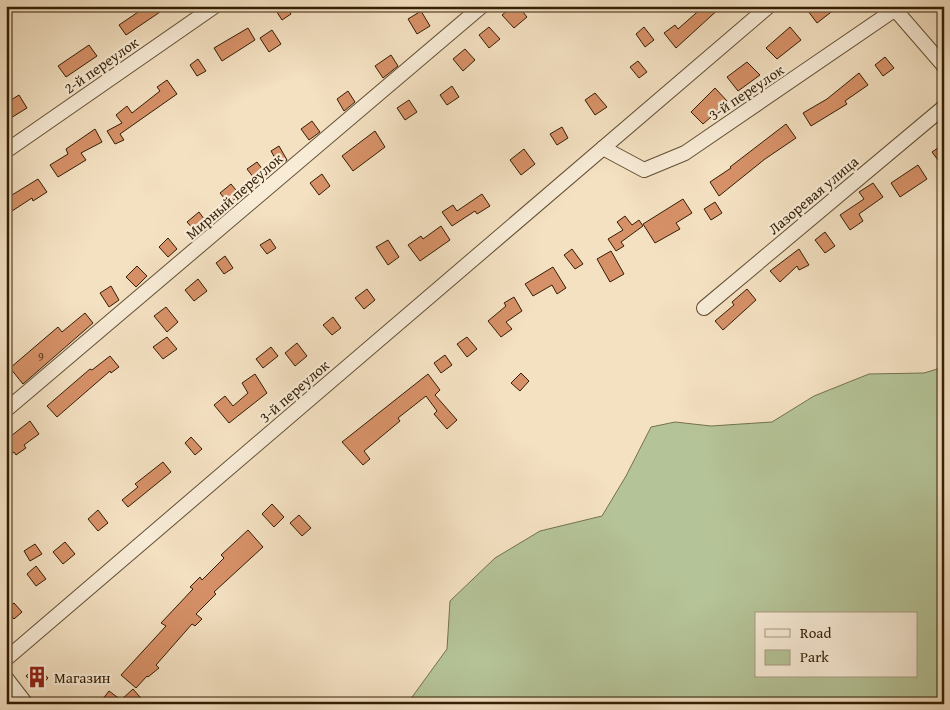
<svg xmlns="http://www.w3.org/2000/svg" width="950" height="710" viewBox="0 0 950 710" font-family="'Gentium Book Plus',serif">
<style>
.green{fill:#b5c498;stroke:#74714e;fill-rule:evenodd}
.building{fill:#d79168;stroke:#331e04}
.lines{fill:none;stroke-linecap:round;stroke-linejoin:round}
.minor-casing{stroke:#634f34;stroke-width:16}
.minor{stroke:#f8ecd7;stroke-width:14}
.labels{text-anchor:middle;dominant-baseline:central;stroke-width:4.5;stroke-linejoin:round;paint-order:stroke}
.number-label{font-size:12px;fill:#5c3b1d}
.street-label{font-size:15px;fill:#331e04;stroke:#f8ecd7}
.poi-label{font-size:15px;fill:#331e04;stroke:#f8ecd7;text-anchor:start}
</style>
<rect width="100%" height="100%" fill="#f4e1c2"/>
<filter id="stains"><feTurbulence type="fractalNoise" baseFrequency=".004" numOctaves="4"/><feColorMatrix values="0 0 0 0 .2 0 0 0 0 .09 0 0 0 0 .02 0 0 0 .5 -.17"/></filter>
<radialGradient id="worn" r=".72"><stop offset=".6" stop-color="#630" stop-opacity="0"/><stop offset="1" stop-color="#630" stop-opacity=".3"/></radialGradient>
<path class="green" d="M944 367V704H407L447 649 450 601 495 558 540 531 602 516 626 476 651 427 675 422 711 426 772 422 814 396 869 374 924 373ZM756 614H916V676H756Z"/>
<g class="building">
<path d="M147 6H156L160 12 126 35 119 25Z"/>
<path d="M273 6H286L291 14 282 20Z"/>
<path d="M513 6H518L527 17 514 28 502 15Z"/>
<path d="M704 6H722L676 48 664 33 675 25 678 29Z"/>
<path d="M814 6H839L817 23 808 11Z"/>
<path d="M421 11 430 26 417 34 408 19Z"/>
<path d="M489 27 500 39 489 48 479 35Z"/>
<path d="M644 27 654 40 645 47 636 34Z"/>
<path d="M790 27 801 40 777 59 766 48Z"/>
<path d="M248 28 255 40 222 61 214 48Z"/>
<path d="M272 30 281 44 269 52 260 38Z"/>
<path d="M89 45 97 56 66 77 58 66Z"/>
<path d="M465 49 475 60 463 71 453 59Z"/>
<path d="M391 55 398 66 383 78 375 66Z"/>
<path d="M885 57 894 68 883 76 875 65Z"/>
<path d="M198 59 206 71 197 76 190 65Z"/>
<path d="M638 61 647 72 639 78 630 67Z"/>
<path d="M747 62 760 75 738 91 727 77Z"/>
<path d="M859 73 868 85 845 101 847 104 811 126 803 113 827 99Z"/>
<path d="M167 80 177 94 120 134 124 140 115 144 107 131 122 123 116 115 127 106 132 113 160 91 157 87Z"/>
<path d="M452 86 459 97 447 105 440 95Z"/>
<path d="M715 88 728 102 703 124 691 112Z"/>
<path d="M348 91 355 102 344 111 337 99Z"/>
<path d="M595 93 607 107 595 115 585 100Z"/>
<path d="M19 95 27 108 6 121V103Z"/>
<path d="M409 100 417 112 405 120 397 108Z"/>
<path d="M312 121 320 132 309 140 301 129Z"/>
<path d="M786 124 796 138 765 159 719 196 710 182 731 168 730 167Z"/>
<path d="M562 127 568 138 557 145 550 134Z"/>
<path d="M95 129 102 142 81 153 86 160 58 177 50 165 68 154 66 149Z"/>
<path d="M375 131 385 147 353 171 342 156Z"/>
<path d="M944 144V168L932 152Z"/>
<path d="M279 146 287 160 279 165 271 151Z"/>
<path d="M524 149 535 164 521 175 510 160Z"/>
<path d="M257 162 267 175 257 182 247 169Z"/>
<path d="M918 165 927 179 900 197 891 183Z"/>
<path d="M322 174 330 186 319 195 310 183Z"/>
<path d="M38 179 47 192 33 201 32 198 6 215V187L12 195Z"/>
<path d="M873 183 883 197 859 214 863 221 850 230 840 215 864 199 859 192Z"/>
<path d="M231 184 240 195 229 204 220 193Z"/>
<path d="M482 194 490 206 477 214 475 211 452 226 442 212 453 205 457 211Z"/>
<path d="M683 199 692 213 676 223 680 229 655 243 643 224Z"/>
<path d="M715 202 722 213 711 220 704 209Z"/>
<path d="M199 212 207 223 196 232 187 222Z"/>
<path d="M625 216 632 225 639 220 643 226 621 242 624 246 616 251 608 239 623 230 617 222Z"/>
<path d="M441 226 450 240 420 261 408 245 421 236 423 239Z"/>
<path d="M825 232 835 246 825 253 815 240Z"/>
<path d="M168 238 177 249 168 257 159 247Z"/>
<path d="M270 239 276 248 267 254 260 245Z"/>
<path d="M388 240 399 257 388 265 376 247Z"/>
<path d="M572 249 583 264 575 269 564 255Z"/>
<path d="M799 249 809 265 799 270 797 266 780 282 770 271Z"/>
<path d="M611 251 624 274 610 282 597 259Z"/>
<path d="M225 256 233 268 224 274 216 263Z"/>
<path d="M137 266 147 276 136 287 126 277Z"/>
<path d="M553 267 566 288 557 294 552 285 533 296 525 284Z"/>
<path d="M198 279 207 291 194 301 185 290Z"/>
<path d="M111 286 119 300 109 307 100 293Z"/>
<path d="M367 289 375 300 364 309 355 298Z"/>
<path d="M747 289 756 300 723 330 715 321 734 305 732 302Z"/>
<path d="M514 297 522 311 506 322 512 329 501 337 488 321 506 306 504 303Z"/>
<path d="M166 307 178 322 167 332 154 316Z"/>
<path d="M85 313 93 323 23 384 10 368 58 327 62 332Z"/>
<path d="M333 317 341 328 332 335 323 325Z"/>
<path d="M167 337 177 349 163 359 153 347Z"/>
<path d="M467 337 477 349 467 357 457 344Z"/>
<path d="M297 343 307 356 295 366 285 353Z"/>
<path d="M271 347 278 356 263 368 256 359Z"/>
<path d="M445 355 452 365 441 373 434 363Z"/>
<path d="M110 356 119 367 111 373 110 371 57 417 47 406 90 369 92 370Z"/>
<path d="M521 373 529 381 520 391 511 383Z"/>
<path d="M255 374 267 393 229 423 214 405 225 396 233 406 248 393 242 383Z"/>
<path d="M428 374 440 390 435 395 457 420 447 429 434 414 437 411 426 396 398 418 400 421 364 451 370 459 363 465 342 442Z"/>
<path d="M30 421 39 434 24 445 26 448 16 455 14 452 6 458V440Z"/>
<path d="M191 437 202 449 195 455 185 443Z"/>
<path d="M163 462 171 472 128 507 122 500 138 487 135 484Z"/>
<path d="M272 504 284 517 274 527 262 514Z"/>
<path d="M98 510 108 523 98 531 88 519Z"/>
<path d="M299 515 311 528 302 536 290 523Z"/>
<path d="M248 530 263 547 214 592 216 594 196 614 202 619 195 626 192 624 156 665 159 668 148 677 147 676 136 688 121 675 166 626 161 623 193 589 190 587 200 577 202 580 224 558 221 555Z"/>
<path d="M65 542 75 554 63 564 53 552Z"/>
<path d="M35 544 42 554 30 561 24 551Z"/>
<path d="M36 566 46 579 36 586 27 574Z"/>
<path d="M14 603 22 612 14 619 6 610Z"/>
<path d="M37 666 48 678 38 689 26 676Z"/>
<path d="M133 689 146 704H99L109 691 121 700Z"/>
</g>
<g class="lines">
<g class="minor-casing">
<g id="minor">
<path d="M892 6 944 66"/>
<path d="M603 148 644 170 685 153 900 6"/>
<path d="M6 151 215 6"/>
<path d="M704 308 944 107"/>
<path d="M6 410 482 6"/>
<path d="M6 659 769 6"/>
<path d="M6 678 26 704"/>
</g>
</g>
<use href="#minor" class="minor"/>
</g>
<defs>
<g id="building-bare" transform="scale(1.725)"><path d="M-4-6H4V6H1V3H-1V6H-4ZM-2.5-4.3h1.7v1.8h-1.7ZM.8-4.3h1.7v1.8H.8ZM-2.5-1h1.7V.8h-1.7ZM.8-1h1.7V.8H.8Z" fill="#8f2418" stroke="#f8ecd7" stroke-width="2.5" paint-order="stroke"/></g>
</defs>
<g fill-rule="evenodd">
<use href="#building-bare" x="37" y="677"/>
</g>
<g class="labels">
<g class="number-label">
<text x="41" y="356">9</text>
</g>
<g class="street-label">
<text transform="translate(101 65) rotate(-35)">2-й переулок</text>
<text transform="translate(746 92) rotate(-34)">3-й переулок</text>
<text transform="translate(813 195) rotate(-40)">Лазоревая улица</text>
<text transform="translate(234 196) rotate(-41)">Мирный переулок</text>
<text transform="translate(294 391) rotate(-41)">3-й переулок</text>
</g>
<g class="poi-label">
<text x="54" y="677">Магазин</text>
</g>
</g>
<rect width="950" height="710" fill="none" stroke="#f4e1c2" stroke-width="25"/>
<rect x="8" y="8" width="935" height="695" fill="none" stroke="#331e04" stroke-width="2.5"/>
<rect x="12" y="12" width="925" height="685" fill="none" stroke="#331e04"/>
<rect x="755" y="612" width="162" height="65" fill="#f8ecd7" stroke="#a99a83"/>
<rect x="765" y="629" width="25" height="8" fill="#f8ecd7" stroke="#a99a83"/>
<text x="800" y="638" font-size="15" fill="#331e04">Road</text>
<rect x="765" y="650" width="25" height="15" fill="#b5c498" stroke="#a99a83"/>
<text x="800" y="662" font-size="15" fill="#331e04">Park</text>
<rect width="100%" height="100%" filter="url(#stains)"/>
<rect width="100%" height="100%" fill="url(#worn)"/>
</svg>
